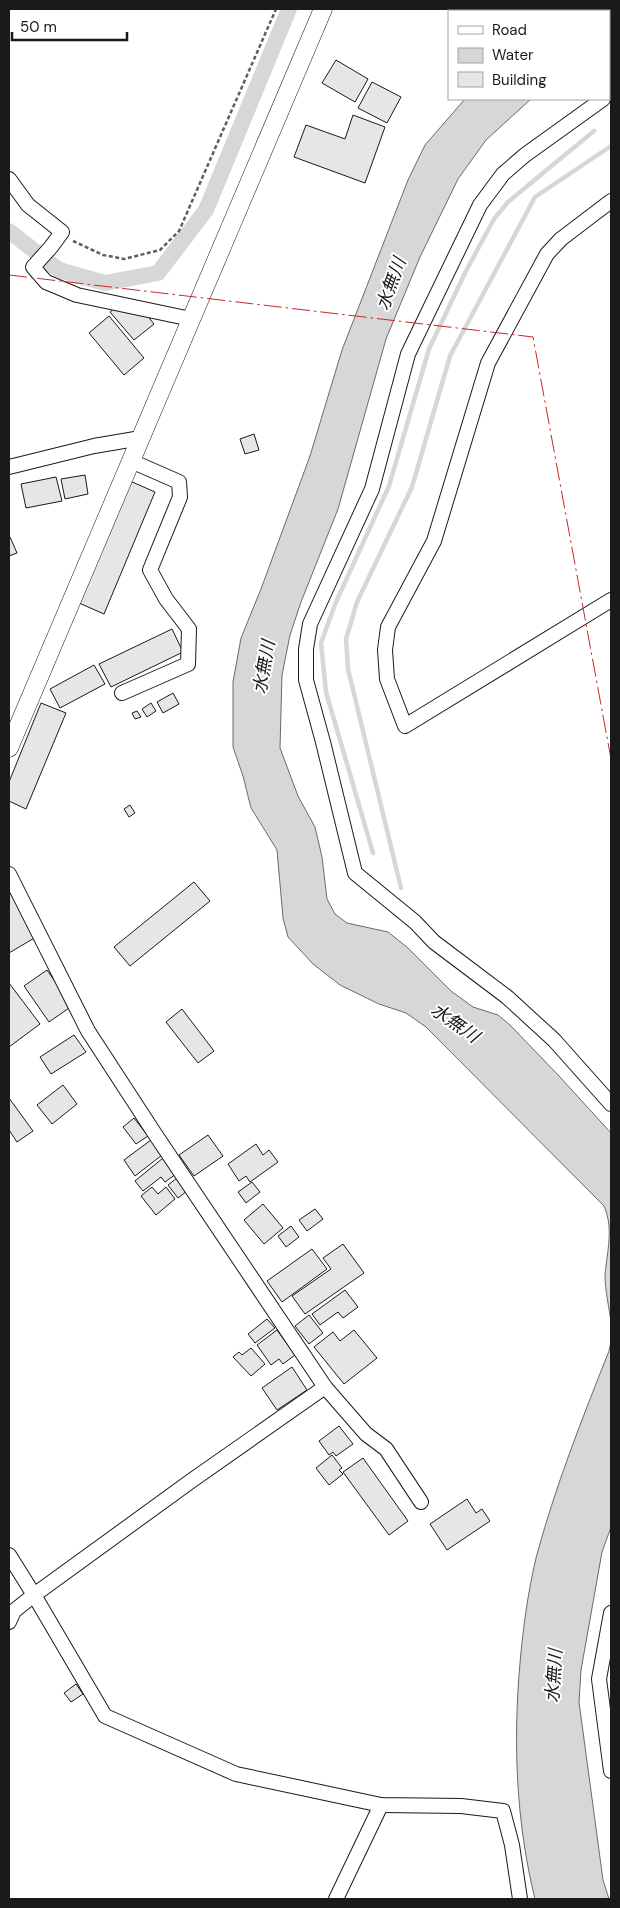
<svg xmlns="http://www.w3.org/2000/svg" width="620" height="1908" viewBox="0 0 620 1908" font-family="'DM Sans','Noto Sans JP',sans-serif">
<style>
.water{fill:#d7d7d7;stroke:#6a6a6a}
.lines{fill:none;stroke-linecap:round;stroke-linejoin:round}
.stream{stroke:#d7d7d7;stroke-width:4.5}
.canal{stroke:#d7d7d7;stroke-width:16}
.building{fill:#e6e6e6;stroke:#1a1a1a}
.minor-casing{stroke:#1a1a1a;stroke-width:16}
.tertiary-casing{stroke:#1a1a1a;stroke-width:19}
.path{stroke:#5f5f5f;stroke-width:2.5;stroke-dasharray:4 2.5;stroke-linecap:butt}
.minor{stroke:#fff;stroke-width:14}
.tertiary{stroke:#fff;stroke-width:18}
.power{stroke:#c62828;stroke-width:1;stroke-dasharray:18 4 2.5 4;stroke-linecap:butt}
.labels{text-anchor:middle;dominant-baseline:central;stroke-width:4;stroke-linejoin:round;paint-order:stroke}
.water-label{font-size:18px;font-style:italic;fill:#1a1a1a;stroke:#fff}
</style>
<rect width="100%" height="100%" fill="#fff"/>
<g class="water">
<path d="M562 9H611V35L609 37V11H559Z"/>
<path d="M465 99H531L486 140 458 179 420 257 386 339 338 509 301 602 290 635 282 675 280 748 298 796 315 827 322 857 327 899 335 914 347 923 388 932 408 948 451 991 473 1007 498 1015 510 1025 560 1077 611 1133V1322C609 1307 605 1290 605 1275 607 1251 614 1229 604 1206L426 1027 406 1013 379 1004 340 985 313 964 288 937 283 918 277 850 251 808 243 776 233 747V682L241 638 261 589 310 456 342 350 408 180 425 145Z"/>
<path d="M611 1341V1527L602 1552 581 1670 579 1702 603 1880 609 1899H535C516 1822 513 1742 520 1663 523 1628 528 1592 536 1558 555 1487 582 1419 609 1351Z"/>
</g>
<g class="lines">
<g class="stream">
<path d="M373 853 326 692 321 643 336 602 389 486 429 349 466 271 494 219 508 202 594 131"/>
<path d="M401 888 348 669 346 639 357 602 412 487 450 356 535 197 611 146"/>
</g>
<path class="canal" d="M9 231 59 270 105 283 158 273 206 210 289 9"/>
</g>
<g class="building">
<path d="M336 60 368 79 355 102 322 83Z"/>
<path d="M372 82 401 97 387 123 358 108Z"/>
<path d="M353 115 385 127 365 183 294 157 306 125 345 139Z"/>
<path d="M118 305 143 310 154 324 134 340 110 312Z"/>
<path d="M109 316 144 358 124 375 89 333Z"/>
<path d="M254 434 259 450 245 454 240 439Z"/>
<path d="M85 475 88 494 65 499 61 479Z"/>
<path d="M56 477 62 501 26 508 21 484Z"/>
<path d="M130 481 155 492 104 614 79 603Z"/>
<path d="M10 537 17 553 9 556V538Z"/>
<path d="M172 629 183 652 111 687 99 664Z"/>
<path d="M94 665 105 684 60 708 50 689Z"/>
<path d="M173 693 179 704 163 713 157 702Z"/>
<path d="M41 703 66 713 26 809 9 801V782Z"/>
<path d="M151 703 156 711 147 717 142 709Z"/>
<path d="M137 711 141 717 135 719 132 713Z"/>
<path d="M130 805 135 813 129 817 124 809Z"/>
<path d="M194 882 210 901 130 966 114 947Z"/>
<path d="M9 891 36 937 9 953Z"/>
<path d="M47 970 72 1006 49 1022 24 986Z"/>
<path d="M9 983 40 1024 9 1047Z"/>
<path d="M182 1009 214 1051 198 1063 166 1022Z"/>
<path d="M74 1035 86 1052 51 1074 40 1057Z"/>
<path d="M63 1085 77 1104 52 1124 37 1105Z"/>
<path d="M9 1098 33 1131 17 1142 9 1130Z"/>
<path d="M134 1118 148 1136 136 1144 123 1127Z"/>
<path d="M208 1135 223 1156 194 1176 179 1155Z"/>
<path d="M151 1140 162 1155 135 1176 124 1160Z"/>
<path d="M256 1144 263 1155 269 1150 278 1162 250 1182 246 1176 239 1181 228 1164Z"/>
<path d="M163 1158 176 1174 165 1182 161 1177 143 1191 135 1181Z"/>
<path d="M177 1178 187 1191 178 1198 168 1185Z"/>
<path d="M252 1182 260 1192 246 1203 238 1192Z"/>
<path d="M152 1187 158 1194 166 1187 175 1199 156 1215 141 1196Z"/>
<path d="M263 1204 283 1228 264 1244 244 1220Z"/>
<path d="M315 1209 323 1219 307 1231 299 1220Z"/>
<path d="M291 1226 299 1237 286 1247 278 1236Z"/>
<path d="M343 1244 364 1273 305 1314 292 1296 331 1269 323 1258Z"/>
<path d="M312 1249 327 1269 282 1302 267 1281Z"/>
<path d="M345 1290 358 1307 343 1318 338 1312 320 1325 312 1314Z"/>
<path d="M309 1315 323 1333 309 1344 295 1326Z"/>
<path d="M267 1319 275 1328 255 1343 248 1334Z"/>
<path d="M277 1330 295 1355 283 1364 279 1359 271 1365 257 1345Z"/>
<path d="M354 1330 377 1358 344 1384 314 1347 333 1332 340 1341Z"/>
<path d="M251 1348 265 1364 251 1376 233 1357 239 1352 242 1355Z"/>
<path d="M292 1367 307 1390 277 1410 262 1388Z"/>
<path d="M339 1426 353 1444 336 1456 333 1452 329 1455 319 1441Z"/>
<path d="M332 1455 342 1468 339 1470 343 1474 329 1485 316 1468Z"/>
<path d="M363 1458 408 1521 389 1535 343 1472Z"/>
<path d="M467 1499 476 1513 482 1509 490 1521 447 1550 430 1524Z"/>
<path d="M76 1684 83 1694 71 1702 64 1693Z"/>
</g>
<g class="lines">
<g class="minor-casing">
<g id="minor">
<path d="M603 99 525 155 503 174 480 205 408 354 372 489 310 624 306 649V680L323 742 355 873 415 922 434 942 507 997 554 1040 611 1104"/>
<path d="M9 179 28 205 62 232 51 247 33 267 46 282 77 295 191 319"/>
<path d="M611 201 561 239 547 254 488 363 434 541 388 627 385 650 387 679 405 726 611 600"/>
<path d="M9 467 94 446 141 438"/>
<path d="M122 693 188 664 189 629 166 599 150 570 180 497 179 482 131 461"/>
<path d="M9 874 88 1031 155 1134 325 1387 366 1434 386 1449 421 1502"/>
<path d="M9 1555 34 1595 105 1716 236 1774 381 1805 461 1806 503 1811 512 1845 520 1899"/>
<path d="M611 1613 599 1679 611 1771"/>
<path d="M9 1622 14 1611 34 1595 191 1481 325 1387"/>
<path d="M336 1899 381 1805"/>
</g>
</g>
<g class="tertiary-casing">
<path id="tertiary" d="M9 748 323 9"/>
</g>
<path class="path" d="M73 241 103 255 124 259 160 250 179 231 276 9"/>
<use href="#minor" class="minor"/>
<use href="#tertiary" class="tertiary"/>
<path class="power" d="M9 275 533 337 611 759"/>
</g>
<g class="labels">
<g class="water-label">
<text transform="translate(391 284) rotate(-70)">水無川</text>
<text transform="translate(264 667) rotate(-80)">水無川</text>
<text transform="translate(455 1023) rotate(35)">水無川</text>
<text transform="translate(554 1676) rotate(-86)">水無川</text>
</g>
</g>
<rect width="620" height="1908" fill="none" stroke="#1a1a1a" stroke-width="20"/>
<rect x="448" y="10" width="162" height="90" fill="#ffffff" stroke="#a3a3a3"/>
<rect x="458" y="26" width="25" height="8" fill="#ffffff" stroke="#a3a3a3"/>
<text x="492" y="35" font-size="15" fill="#1a1a1a">Road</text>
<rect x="458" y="48" width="25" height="15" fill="#d7d7d7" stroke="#a3a3a3"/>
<text x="492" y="60" font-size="15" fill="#1a1a1a">Water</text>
<rect x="458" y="72" width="25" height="15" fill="#e6e6e6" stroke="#a3a3a3"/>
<text x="492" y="85" font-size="15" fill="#1a1a1a">Building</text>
<path d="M12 32v8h115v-8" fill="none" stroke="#1a1a1a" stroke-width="2.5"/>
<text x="20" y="32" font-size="15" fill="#1a1a1a" stroke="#ffffff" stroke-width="4" paint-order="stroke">50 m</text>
</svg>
